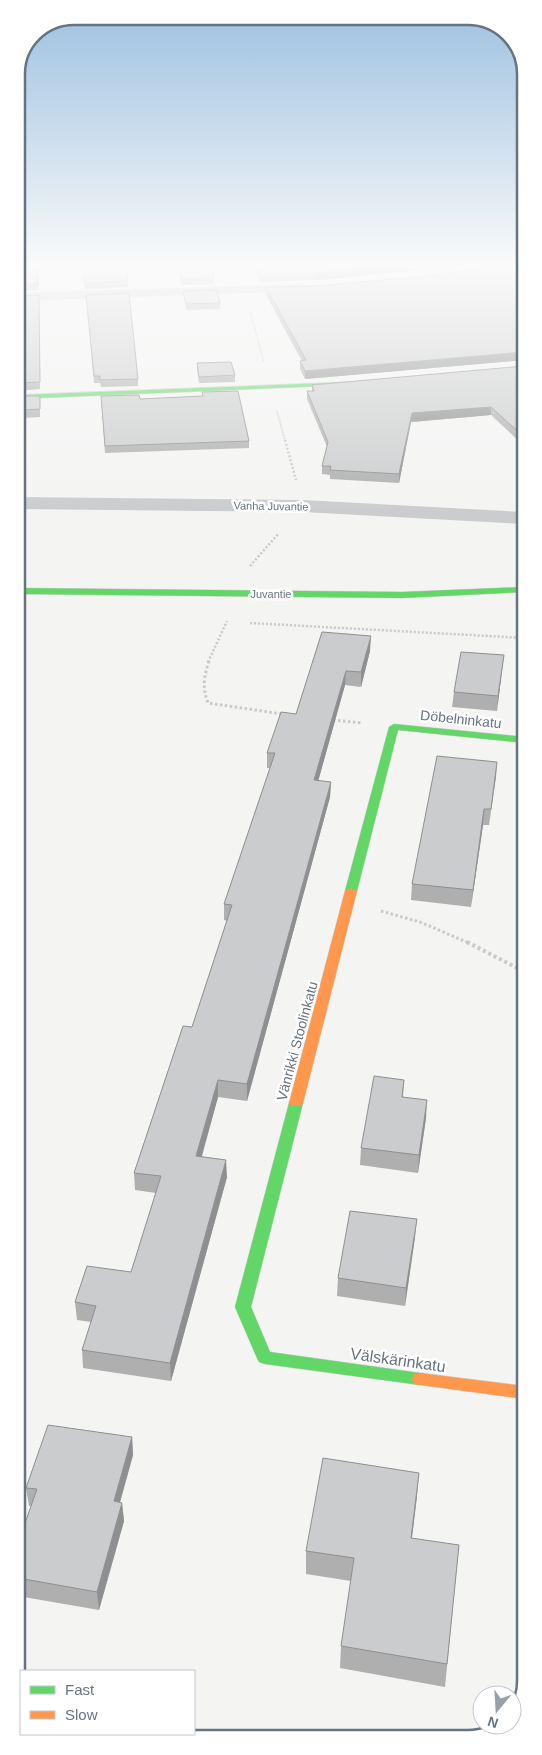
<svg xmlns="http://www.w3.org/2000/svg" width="542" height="1755" viewBox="0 0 542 1755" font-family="Arial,sans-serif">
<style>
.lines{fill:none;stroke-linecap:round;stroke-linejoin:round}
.fast-casing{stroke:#d0d1d1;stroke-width:1}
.slow-casing{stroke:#d0d1d1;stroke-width:1}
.path-far4{stroke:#c9cac9;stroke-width:2;stroke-dasharray:1 1;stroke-linecap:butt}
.path-far3{stroke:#c9cac9;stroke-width:2.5;stroke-dasharray:2 2;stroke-linecap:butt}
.path-far2{stroke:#c9cac9;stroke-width:3;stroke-dasharray:2.5 2.5;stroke-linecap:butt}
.path-far1{stroke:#c9cac9;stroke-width:4;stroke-dasharray:3 3;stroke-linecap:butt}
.path{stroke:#c9cac9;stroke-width:5;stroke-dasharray:4 4;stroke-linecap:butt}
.street{fill:#cacccd;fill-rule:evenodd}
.fast{fill:#63d668;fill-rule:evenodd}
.slow{fill:#ff974d;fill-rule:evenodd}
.wall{fill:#afafb0}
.shaded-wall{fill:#8e8f90}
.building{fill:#cbcccd;stroke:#8e8f90}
.labels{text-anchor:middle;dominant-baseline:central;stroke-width:5;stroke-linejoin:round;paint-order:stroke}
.far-street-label{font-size:11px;fill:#667481;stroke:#fff}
.street-label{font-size:14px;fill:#667481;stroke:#fff}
.near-street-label{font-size:16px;fill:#667481;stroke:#fff}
.rim{fill:none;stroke:#667481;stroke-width:2.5}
</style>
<rect width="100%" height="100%" fill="#f4f4f3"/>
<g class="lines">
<g class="fast-casing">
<g id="fast">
<path d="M349 382 351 383V385L17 399V395Z"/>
<path d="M17 588 402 592 524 587V592L402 598 17 594Z"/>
<path d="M394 724 525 737V743L398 730 357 891 351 894 347 893 345 891 389 727Z"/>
<path d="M296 1098 301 1100 303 1103 251 1307 270 1352 420 1373 426 1374 428 1379 426 1384 420 1385 265 1364 259 1362 257 1358 235 1307 289 1103 291 1100Z"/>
</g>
</g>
<g class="slow-casing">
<g id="slow">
<path d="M351 888 357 891 303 1103 301 1106H291L289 1103 345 891Z"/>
<path d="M420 1373 525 1386V1399L420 1385 414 1384 412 1379 414 1374Z"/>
</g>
</g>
<g class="path-far4">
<path d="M250 312 264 362"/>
<path d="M277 411 285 441"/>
</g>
<g class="path-far3">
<path d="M285 440 296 480"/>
<path d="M250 566 279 533"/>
<path d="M250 623 525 638"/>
<path d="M208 662 227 621"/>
</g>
<g class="path-far2">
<path d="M209 661C204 676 202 688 208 703L282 714"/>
<path d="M333 720 362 723"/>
<path d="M381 911 420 922 469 943"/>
</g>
<path class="path-far1" d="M467 942 525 972"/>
<path class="path" d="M521 1695 526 1616"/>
<g class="street">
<path d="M302 284 307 285 309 288 307 291 17 301V293Z"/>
<path d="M17 497 303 500 524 512V524L303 512 17 509Z"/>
</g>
<use href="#fast" class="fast"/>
<use href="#slow" class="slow"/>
</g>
<g class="wall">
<path d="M83 267H126L128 287 85 289Z"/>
<path d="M179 267 214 278V284L181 285Z"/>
<path d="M253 267H451L317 280 260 282Z"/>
<path d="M524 267V360L305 379 300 369V361H302L266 295V287L317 286Z"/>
<path d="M17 271 39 277V290L17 291Z"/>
<path d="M183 291 220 303V309L186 310 184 297Z"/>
<path d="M86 295 138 379V386L101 387 100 383H94Z"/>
<path d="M17 296 39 302 40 389 17 391Z"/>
<path d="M197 363 235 375V382L199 383 197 369Z"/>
<path d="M524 366V446L491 415 411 422 399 483 330 479V475L322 474V466L327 447 307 399V391H312V385Z"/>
<path d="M202 392 249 441V448L105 453 101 396 140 399 202 396Z"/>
<path d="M17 396H40V417L24 418V419L17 420Z"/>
<path d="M322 632 370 651 361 687 345 685 318 781 331 782 330 797 247 1101 218 1097 202 1156 227 1177 171 1381 83 1368 82 1350 91 1322 77 1320 75 1302 131 1272 156 1193 135 1190 134 1173 192 1027 227 921 224 920V904L270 768H267V753L296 714Z"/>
<path d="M504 655 497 711 452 707 454 692Z"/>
<path d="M497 762 489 825H483L471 907 411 900 412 884Z"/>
<path d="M404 1080 403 1097 426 1118 418 1173 360 1165 361 1148Z"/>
<path d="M415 1237 405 1306 337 1296 338 1278Z"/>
<path d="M132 1437 133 1455 120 1503H122L124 1521 99 1610 18 1596V1543L31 1506H29L26 1488Z"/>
<path d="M417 1496 412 1538 459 1545 445 1687 340 1668 341 1646 351 1581 306 1574V1551Z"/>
</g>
<g class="shaded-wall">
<path d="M380 267H451L317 280V273Z"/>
<path d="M524 352V360L305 379V371Z"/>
<path d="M491 407V415L411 422 399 483V474L412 413Z"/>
<path d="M371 636 370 651 361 687V672Z"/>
<path d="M504 655 502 670 497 711 498 696Z"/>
<path d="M346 671 345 685 314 796V780Z"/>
<path d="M497 762 496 777 489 825 491 809Z"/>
<path d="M331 782 330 797 247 1101V1084Z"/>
<path d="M484 809 483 825 471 907 473 890Z"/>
<path d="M218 1080V1097L197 1173 196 1156Z"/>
<path d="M427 1100 426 1118 418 1173 419 1155Z"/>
<path d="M226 1160 227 1177 171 1381 170 1363Z"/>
<path d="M417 1219 415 1237 405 1306 406 1288Z"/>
<path d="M132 1437 133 1455 115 1519 114 1501Z"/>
<path d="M419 1473 417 1496 409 1561 411 1538Z"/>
<path d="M122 1503 124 1521 99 1610 97 1592Z"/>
</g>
<g class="building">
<path d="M83 267H125V268L126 267 128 281 84 283Z"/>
<path d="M179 267H211L214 278 181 279Z"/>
<path d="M256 267H380L317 273 260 275Z"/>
<path d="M490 267H524V352L305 371 300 361 306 360 266 287 317 286 437 275Z"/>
<path d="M38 270V283L17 284V271Z"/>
<path d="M217 290 220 303 186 304 183 291Z"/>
<path d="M129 293 138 379 100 380V376H94L86 295Z"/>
<path d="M39 295 40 382 17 383V296Z"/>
<path d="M231 362 235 375 199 377 197 363Z"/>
<path d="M524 366V437L491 407 412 413 399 474 330 470 331 466H322L328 442 307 391H314L312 385Z"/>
<path d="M238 391 249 441 105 446 101 396 139 395 140 399 203 396 202 392Z"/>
<path d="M17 396H40V409L24 410V412H17Z"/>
<path d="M322 632 371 636 361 672 346 671 314 780 331 782 247 1084 218 1080 196 1156 226 1160 170 1363 82 1350 96 1306 75 1302 87 1266 131 1272 161 1176 134 1173 183 1026 192 1027 232 905 224 904 275 753H267L281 712 296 714Z"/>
<path d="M461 652 504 655 498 696 454 692Z"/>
<path d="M437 756 497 762 491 809H484L473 890 412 884Z"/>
<path d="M374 1076 404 1080 402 1097 427 1100 419 1155 361 1148Z"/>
<path d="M350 1211 417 1219 406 1288 338 1278Z"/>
<path d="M48 1425 132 1437 114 1501 122 1503 97 1592 18 1578V1543L37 1489 26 1488Z"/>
<path d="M323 1458 419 1473 411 1538 459 1545 447 1664 341 1646 354 1558 306 1551Z"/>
</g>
<linearGradient id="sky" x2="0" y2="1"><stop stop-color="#9cc0e0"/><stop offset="0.52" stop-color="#fafafa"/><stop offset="1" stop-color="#fafafa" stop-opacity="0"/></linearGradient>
<rect width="542" height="512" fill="url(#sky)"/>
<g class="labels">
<g class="far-street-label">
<text transform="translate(271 506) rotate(1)">Vanha Juvantie</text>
<text x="271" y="594">Juvantie</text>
</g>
<g class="street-label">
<text transform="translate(461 719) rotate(6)">Döbelninkatu</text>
<text transform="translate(297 1041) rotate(-75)">Vänrikki Stoolinkatu</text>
</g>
<g class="near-street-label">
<text transform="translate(398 1360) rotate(8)">Välskärinkatu</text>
</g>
</g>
<path d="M0 0H542V1755H0ZM74 25H468A49 49 0 0 1 517 74V1681A49 49 0 0 1 468 1730H74A49 49 0 0 1 25 1681V74A49 49 0 0 1 74 25Z" fill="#fff" fill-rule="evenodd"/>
<path class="rim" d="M74 25H468A49 49 0 0 1 517 74V1681A49 49 0 0 1 468 1730H74A49 49 0 0 1 25 1681V74A49 49 0 0 1 74 25Z"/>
<rect x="20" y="1670" width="175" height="65" fill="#ffffff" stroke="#c2c7cd"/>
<rect x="30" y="1686" width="25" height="8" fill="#63d668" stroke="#c2c7cd"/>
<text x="65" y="1695" font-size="15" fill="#667481">Fast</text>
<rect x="30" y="1711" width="25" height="8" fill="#ff974d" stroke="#c2c7cd"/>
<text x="65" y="1720" font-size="15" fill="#667481">Slow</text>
<g transform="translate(497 1710) rotate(198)"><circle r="24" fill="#ffffff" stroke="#c2c7cd"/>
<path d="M0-4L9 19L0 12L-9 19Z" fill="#98a1a9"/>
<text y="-8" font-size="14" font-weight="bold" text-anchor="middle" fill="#667481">N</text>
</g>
</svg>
